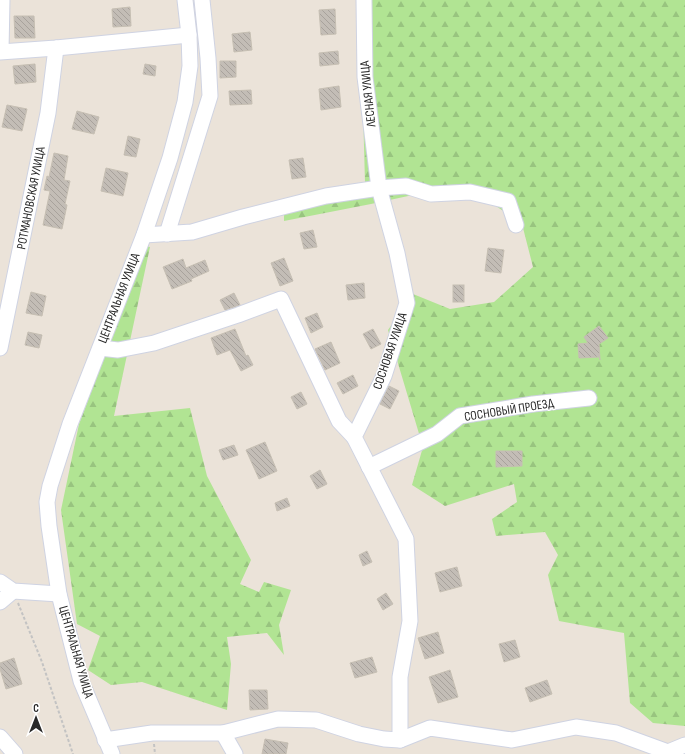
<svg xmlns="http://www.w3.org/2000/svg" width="685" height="754" viewBox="0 0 685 754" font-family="'Sofia Sans Condensed',sans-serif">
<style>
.forest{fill:url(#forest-firs)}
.building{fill:url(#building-back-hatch);stroke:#c6bfb3}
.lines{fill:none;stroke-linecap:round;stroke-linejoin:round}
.minor-casing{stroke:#cfd3e2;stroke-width:17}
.path{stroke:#c3c3c3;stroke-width:2;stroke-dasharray:3 2;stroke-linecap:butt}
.minor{stroke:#fff;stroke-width:15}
.labels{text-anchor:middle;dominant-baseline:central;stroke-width:3;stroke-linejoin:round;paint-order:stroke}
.street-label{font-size:13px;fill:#282828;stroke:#fff}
</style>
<defs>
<pattern id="forest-firs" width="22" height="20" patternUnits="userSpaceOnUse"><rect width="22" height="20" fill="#b1e493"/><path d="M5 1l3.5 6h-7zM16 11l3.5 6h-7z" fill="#98c47f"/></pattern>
<pattern id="building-back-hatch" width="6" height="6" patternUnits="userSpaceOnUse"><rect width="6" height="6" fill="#c3bdb6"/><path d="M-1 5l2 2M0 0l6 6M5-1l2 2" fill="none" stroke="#a8a29c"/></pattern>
</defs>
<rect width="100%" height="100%" fill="#ebe3d9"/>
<g class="forest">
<path d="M360 0H685V726L653 723 630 703 624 633 559 621 548 575 558 555 545 532 496 536 492 519 517 502 514 484 445 506 412 485 423 447 388 330 413 294 450 309 494 302 533 267 522 224 464 184 371 204 284 221V212L365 183Z"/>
<path d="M146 246 150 247 114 416 190 408 207 476 251 560 240 584 259 592 264 582 291 590 279 625 284 655 267 633 227 637 231 664 227 710 142 682 111 685 88 670 100 636 77 624 61 510 79 424Z"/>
</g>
<g class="building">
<path d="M130 7 131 26 113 27 112 9Z"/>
<path d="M335 9 336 34 321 35 319 10Z"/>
<path d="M14 16H34L35 38H15Z"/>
<path d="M250 32 252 50 234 52 232 34Z"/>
<path d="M338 51 339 64 320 66 319 53Z"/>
<path d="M220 61H236V77L220 78Z"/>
<path d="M35 64 36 82 15 84 13 66Z"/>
<path d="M145 64 156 66 155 76 143 74Z"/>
<path d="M339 86 341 107 321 110 319 89Z"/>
<path d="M251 90 252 104 230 105 229 91Z"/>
<path d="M7 105 27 109 22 131 2 127Z"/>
<path d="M77 111 99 117 94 134 72 129Z"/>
<path d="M128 136 140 139 136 157 124 155Z"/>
<path d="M54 153 68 156 64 180 70 181 65 204 67 205 62 229 43 225 50 191 44 190 47 176 49 177Z"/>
<path d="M303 158 306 177 292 179 289 160Z"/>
<path d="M106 168 128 173 123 196 101 191Z"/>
<path d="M313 230 317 247 304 249 300 233Z"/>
<path d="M488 248 504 250 501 273 485 271Z"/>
<path d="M284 258 293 281 280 286 271 263Z"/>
<path d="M183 259 186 268 205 260 209 271 191 279 192 281 172 289 163 267Z"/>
<path d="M364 283 365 298 348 300 346 285Z"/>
<rect x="453" y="285" width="11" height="17"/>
<path d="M31 292 46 296 42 316 26 313Z"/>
<path d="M234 293 240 305 225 310 220 300Z"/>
<path d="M317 313 323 327 311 333 305 318Z"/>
<path d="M599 326 608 338 599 344 600 360 599 357 579 358 578 344 588 343 584 337Z"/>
<path d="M235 329 246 356 248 355 253 365 241 371 230 350 217 355 211 338Z"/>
<path d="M373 329 381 344 371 349 363 334Z"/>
<path d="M28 332 42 335 39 348 25 345Z"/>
<path d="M331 342 340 363 325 370 315 349Z"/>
<path d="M353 375 358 386 343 394 337 383Z"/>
<path d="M389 386 399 391 390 409 380 404Z"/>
<path d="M301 392 307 404 297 409 291 397Z"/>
<path d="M265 442 277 471 259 479 246 450Z"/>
<path d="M234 445 238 455 223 460 219 450Z"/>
<path d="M496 451H522V466L496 467Z"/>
<path d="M320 470 327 484 317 489 310 476Z"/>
<path d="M287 498 290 506 277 511 275 503Z"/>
<path d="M367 551 372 562 363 566 359 555Z"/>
<path d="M457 567 462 586 440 592 435 573Z"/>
<path d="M386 593 393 604 383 610 377 599Z"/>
<path d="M438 632 444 653 425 659 418 638Z"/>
<path d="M515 640 520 657 504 662 499 644Z"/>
<path d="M372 657 377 672 355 678 350 663Z"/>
<path d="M14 658 22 684 6 689 0 669V663Z"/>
<path d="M450 670 458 697 438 703 429 677Z"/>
<path d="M547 680 552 694 530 702 525 688Z"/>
<path d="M249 690H267L268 709 250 710Z"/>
<path d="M265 739 288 743 286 754H262Z"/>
</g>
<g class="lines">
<g class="minor-casing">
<g id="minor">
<path d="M364 0 365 77 379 188 397 253 407 303 384 376 354 437 406 539 410 621 400 677V740"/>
<path d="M1 51 2 0"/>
<path d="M0 52 56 48 189 35"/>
<path d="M167 234 210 96 208 58 202 0"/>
<path d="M144 235 192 232 243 217 326 196 379 188 406 186 431 194 470 192 508 201 516 225"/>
<path d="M0 348 48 113 56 48"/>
<path d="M100 348 118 350 154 343 238 315 281 299 339 421 354 437"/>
<path d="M369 467 437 434 460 416 533 404 589 398"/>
<path d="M0 582 13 591 59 594"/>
<path d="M0 602 13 591"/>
<path d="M223 733 235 754"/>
<path d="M0 737 15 754"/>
<path d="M105 740 152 733H223L278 719 316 720 359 734 384 739 400 740 430 728 512 740 576 727 616 733 668 752 685 745"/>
<path d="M112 754 81 681 59 594 49 526 47 502 50 486 70 424 144 235 170 158 185 102 190 66 189 35 185 0"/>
</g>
</g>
<g class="path">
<path d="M18 603 42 662 73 754"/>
<path d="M154 744 155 754"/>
</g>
<use href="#minor" class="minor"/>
</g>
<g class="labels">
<g class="street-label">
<text transform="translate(368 94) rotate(-96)">ЛЕСНАЯ УЛИЦА</text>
<text transform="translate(31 198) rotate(-79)">РОТМАНОВСКАЯ УЛИЦА</text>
<text transform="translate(119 298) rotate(-69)">ЦЕНТРАЛЬНАЯ УЛИЦА</text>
<text transform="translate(390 351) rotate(-71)">СОСНОВАЯ УЛИЦА</text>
<text transform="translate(509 410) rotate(-9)">СОСНОВЫЙ ПРОЕЗД</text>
<text transform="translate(76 652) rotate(74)">ЦЕНТРАЛЬНАЯ УЛИЦА</text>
</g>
</g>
<g transform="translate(36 718)" stroke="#ffffff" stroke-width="3" paint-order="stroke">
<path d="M0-3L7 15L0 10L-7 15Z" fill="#282828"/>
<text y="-6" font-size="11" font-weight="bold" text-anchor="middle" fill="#282828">С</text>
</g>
</svg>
